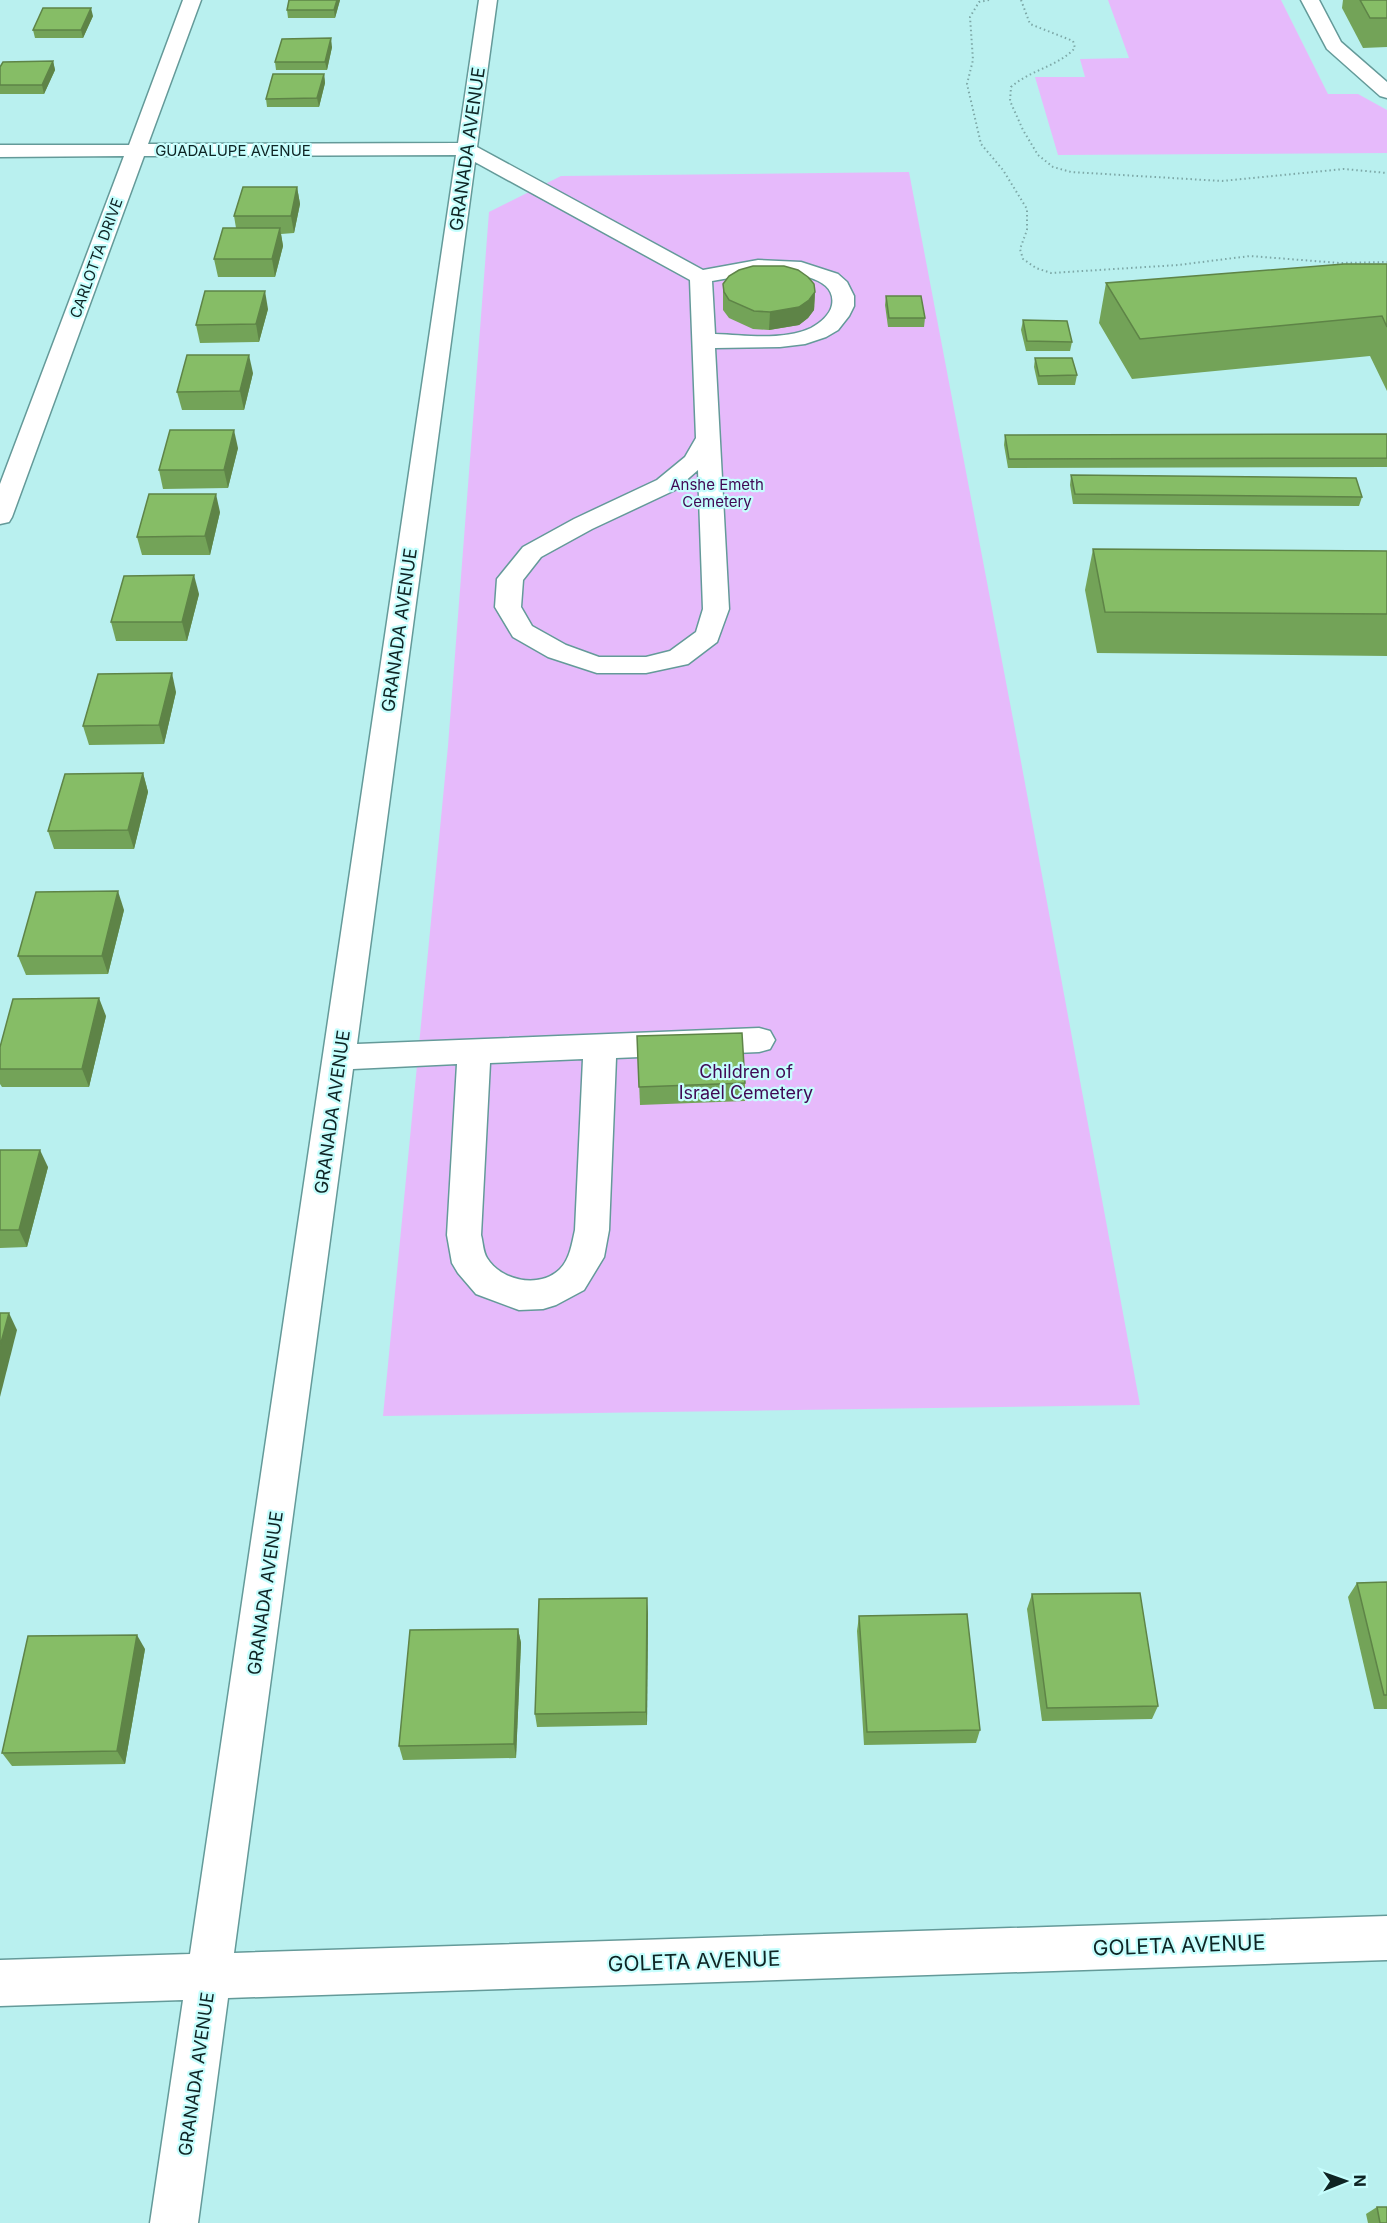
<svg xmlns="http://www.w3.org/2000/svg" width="1387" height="2223" viewBox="0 0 1387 2223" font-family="Inter,sans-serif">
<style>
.green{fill:#e6bafb}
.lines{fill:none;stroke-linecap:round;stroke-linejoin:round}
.minor-casing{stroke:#649a99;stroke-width:3}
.path{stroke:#7da8a7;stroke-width:2;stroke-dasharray:1.5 3;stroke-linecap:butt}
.minor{fill:#fff;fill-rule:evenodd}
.wall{fill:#73a358}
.shaded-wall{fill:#5e8447}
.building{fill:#86bd66;stroke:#5e8447;stroke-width:1.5}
.labels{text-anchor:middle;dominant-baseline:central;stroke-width:4.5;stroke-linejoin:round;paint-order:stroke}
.far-street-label{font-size:15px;fill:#0e2424;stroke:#c6fefd}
.far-park-label{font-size:15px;fill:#400854;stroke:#c6fefd}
.street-label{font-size:18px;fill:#0e2424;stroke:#c6fefd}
.park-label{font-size:18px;fill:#400854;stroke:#c6fefd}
.near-street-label{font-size:21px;fill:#0e2424;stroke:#c6fefd}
</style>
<rect width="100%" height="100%" fill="#b9f0ef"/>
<g class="green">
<path d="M1108 0H1281L1328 94H1358L1387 110V153L1058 155 1035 77H1085L1080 59 1129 58Z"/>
<path d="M909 172 1017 740 1140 1405 383 1416 448 746 489 212 561 176Z"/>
</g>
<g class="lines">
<g class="minor-casing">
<g id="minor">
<path d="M183 0H201L148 144 458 143 479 0H497L477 147 703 270 758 260 801 262 838 274 847 282 854 296V306L849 316 838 330 826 337 805 344 780 347 715 348 729 609 717 642 688 664 646 673H597L548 657 513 637 495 607 497 579 523 547 574 519 657 480 685 457 696 438 690 280 475 162 357 1044 759 1028 770 1031 775 1040 770 1049 759 1052 616 1058 609 1230 604 1257 584 1290 556 1305 543 1309 519 1310 476 1294 458 1273 452 1263 447 1235 457 1064 353 1069 234 1953 1387 1916V1960L228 1998 198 2223H150L183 2000 0 2006V1960L190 1954 456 155 144 156 12 517 9 522 0 524V484L124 156 0 157V145H129ZM758 273C778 272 838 272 832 305 830 315 820 323 811 328 783 341 744 335 715 334L712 281ZM698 470 703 609 696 632 670 651 646 657H599L566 645 532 626 521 607 523 580 541 557 592 529 675 490ZM583 1059 575 1230C572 1243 570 1259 560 1269 540 1289 501 1281 487 1258 483 1252 483 1242 481 1235L490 1063Z"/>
<path d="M1301 0H1319L1341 42 1387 82V98L1380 96 1327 49Z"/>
</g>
</g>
<g class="path">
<path d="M989 0 979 2 970 17 973 60 967 84 981 144 1003 170 1027 209V230L1020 249 1023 259 1036 268 1051 273 1178 265 1250 256 1340 263 1387 262"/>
<path d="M1021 0 1030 24 1073 41 1075 48C1057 67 1030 70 1011 87L1010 101 1023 130 1038 155 1053 167 1071 172 1222 181 1344 169 1387 173"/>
</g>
<use href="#minor" class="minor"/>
</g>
<g class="wall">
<path d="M289 0H340L335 18H288L287 10Z"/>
<path d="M1343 0H1387V47L1363 48 1342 8Z"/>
<path d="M93 16 83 38H35L33 30Z"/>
<path d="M332 47 327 70H276L275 62Z"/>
<path d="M53 61 55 70 44 94H0V67Z"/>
<path d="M324 74 325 83 319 107H267L266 99Z"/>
<path d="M297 187 300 204 294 233 281 234 283 246 275 277H218L214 259 236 228 234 216Z"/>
<path d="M1387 264V391L1370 356 1132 379 1099 323 1106 283Z"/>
<path d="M723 284 815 292 814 310 808 318 799 325 769 330 753 329 729 318 723 310Z"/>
<path d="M886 296 925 318 924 327H888L885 305Z"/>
<path d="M268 309 259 342 200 343 196 325Z"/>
<path d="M1023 320 1072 342 1070 351H1026L1021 330Z"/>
<path d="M1035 358 1077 375 1075 385H1038L1034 367Z"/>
<path d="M253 373 244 410H182L177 392Z"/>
<path d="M1387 434V467L1008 468 1004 445 1005 435Z"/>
<path d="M238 448 228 488 163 489 159 470Z"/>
<path d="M1071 475 1362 497 1359 506 1073 504 1070 485Z"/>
<path d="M220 512 210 555H142L137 537Z"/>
<path d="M1093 549 1387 551V656L1097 653 1085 590Z"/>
<path d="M199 594 187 641H116L111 622Z"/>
<path d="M176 692 164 744 89 745 83 726Z"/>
<path d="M143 773 148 792 134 849H54L48 831Z"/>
<path d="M124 910 108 974 26 975 18 956Z"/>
<path d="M106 1016 89 1087H2L0 1084V1047Z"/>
<path d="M637 1036 745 1083V1101L640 1105Z"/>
<path d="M0 1150 48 1167 27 1247 0 1248Z"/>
<path d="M1387 1582V1709H1374L1348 1597 1357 1583Z"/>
<path d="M1032 1594 1158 1706 1152 1719 1042 1721 1027 1609Z"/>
<path d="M648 1613 647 1725 537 1727 535 1714Z"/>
<path d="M859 1616 980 1730 976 1743 864 1745 857 1631Z"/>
<path d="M518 1629 521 1643 516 1758 403 1760 399 1746Z"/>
<path d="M145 1649 125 1764 12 1766 2 1753Z"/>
<path d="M1377 2207 1387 2223H1368L1366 2214Z"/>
</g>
<g class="shaded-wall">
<path d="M337 0H340L335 18 334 10Z"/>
<path d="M91 8 93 16 83 38 81 30Z"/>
<path d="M331 38 332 47 327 70 325 62Z"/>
<path d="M53 61 55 70 44 94 42 85Z"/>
<path d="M324 74 325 83 319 107 317 98Z"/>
<path d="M297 187 300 204 294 233 291 216Z"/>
<path d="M280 228 283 246 275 277 272 259Z"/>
<path d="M265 291 268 309 259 342 256 324Z"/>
<path d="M815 292 814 310 808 318 799 325 769 330 770 312Z"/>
<path d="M249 355 253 373 244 410 240 391Z"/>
<path d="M234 430 238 448 228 488 224 470Z"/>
<path d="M216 494 220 512 210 555 205 536Z"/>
<path d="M194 575 199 594 187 641 182 622Z"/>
<path d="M172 673 176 692 164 744 159 725Z"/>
<path d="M143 773 148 792 134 849 128 830Z"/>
<path d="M118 891 124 910 108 974 102 956Z"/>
<path d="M99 998 106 1016 89 1087 82 1069Z"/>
<path d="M40 1150 48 1167 27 1247 19 1230Z"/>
<path d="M9 1313 17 1330 0 1397V1346Z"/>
<path d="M647 1598 648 1613 647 1725 646 1712Z"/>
<path d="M518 1629 521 1643 516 1758 514 1744Z"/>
<path d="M137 1635 145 1649 125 1764 117 1751Z"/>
</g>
<g class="building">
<path d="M289 0H337L334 10H287Z"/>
<path d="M1360 0H1387V18H1370Z"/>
<path d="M43 8H91L81 30H33Z"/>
<path d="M331 38 325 62H275L282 39Z"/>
<path d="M53 61 42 85H0V67L3 62Z"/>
<path d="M273 74H324L317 98 266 99Z"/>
<path d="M243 187H297L291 216H234Z"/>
<path d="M223 228H280L272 259H214Z"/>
<path d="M1344 264H1387V327L1382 316 1140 339 1106 283Z"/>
<path d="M753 266H784L798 270 808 277 814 284 815 292 809 300 799 307 770 312 754 311 729 300 724 292 723 284 729 276 739 270Z"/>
<path d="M205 291H265L256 324 196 325Z"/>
<path d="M886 296H921L925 318H889Z"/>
<path d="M1023 320 1067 321 1072 342 1027 341Z"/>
<path d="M187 355H249L240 391 177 392Z"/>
<path d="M1035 358H1072L1077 375 1039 376Z"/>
<path d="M170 430H234L224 470H159Z"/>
<path d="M1387 434V458L1009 459 1005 435Z"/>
<path d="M1071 475 1356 478 1362 497 1075 494Z"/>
<path d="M149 494H216L205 536 137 537Z"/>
<path d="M1093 549 1387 551V614L1105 612Z"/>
<path d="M194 575 182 622H111L124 576Z"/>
<path d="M172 673 159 725 83 726 98 674Z"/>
<path d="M143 773 128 830 48 831 65 774Z"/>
<path d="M118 891 102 956H18L36 892Z"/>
<path d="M99 998 82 1069H0V1047L13 999Z"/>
<path d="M742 1033 745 1083 639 1087 637 1036Z"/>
<path d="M0 1150H40L19 1230H0Z"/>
<path d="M0 1313H9L0 1346Z"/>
<path d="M1387 1582V1695H1384L1357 1583Z"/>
<path d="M1140 1593 1158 1706 1047 1708 1032 1594Z"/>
<path d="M647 1598 646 1712 535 1714 539 1599Z"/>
<path d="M967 1614 980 1730 867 1732 859 1616Z"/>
<path d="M518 1629 514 1744 399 1746 410 1630Z"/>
<path d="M137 1635 117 1751 2 1753 28 1636Z"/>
<path d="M1377 2207H1387V2223H1380Z"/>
</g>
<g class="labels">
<g class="far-street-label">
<text x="233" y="150">GUADALUPE AVENUE</text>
<text transform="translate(96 258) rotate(-70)">CARLOTTA DRIVE</text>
</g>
<g class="far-park-label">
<text x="717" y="484">Anshe Emeth<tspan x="717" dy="17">Cemetery</tspan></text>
</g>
<g class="street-label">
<text transform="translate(467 149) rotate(-82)">GRANADA AVENUE</text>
<text transform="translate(399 630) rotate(-82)">GRANADA AVENUE</text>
<text transform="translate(332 1112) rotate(-82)">GRANADA AVENUE</text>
<text transform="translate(265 1593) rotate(-82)">GRANADA AVENUE</text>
<text transform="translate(196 2074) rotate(-82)">GRANADA AVENUE</text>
</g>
<g class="park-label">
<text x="746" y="1071">Children of<tspan x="746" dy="21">Israel Cemetery</tspan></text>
</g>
<g class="near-street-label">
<text transform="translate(1179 1945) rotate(-2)">GOLETA AVENUE</text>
<text transform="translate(694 1961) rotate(-2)">GOLETA AVENUE</text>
</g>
</g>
<g transform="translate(1345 2181) rotate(89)" stroke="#c6fefd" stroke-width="4.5" paint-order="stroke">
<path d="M0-4.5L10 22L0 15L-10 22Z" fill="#0e2424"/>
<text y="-9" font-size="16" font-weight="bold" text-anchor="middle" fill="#0e2424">N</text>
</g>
</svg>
